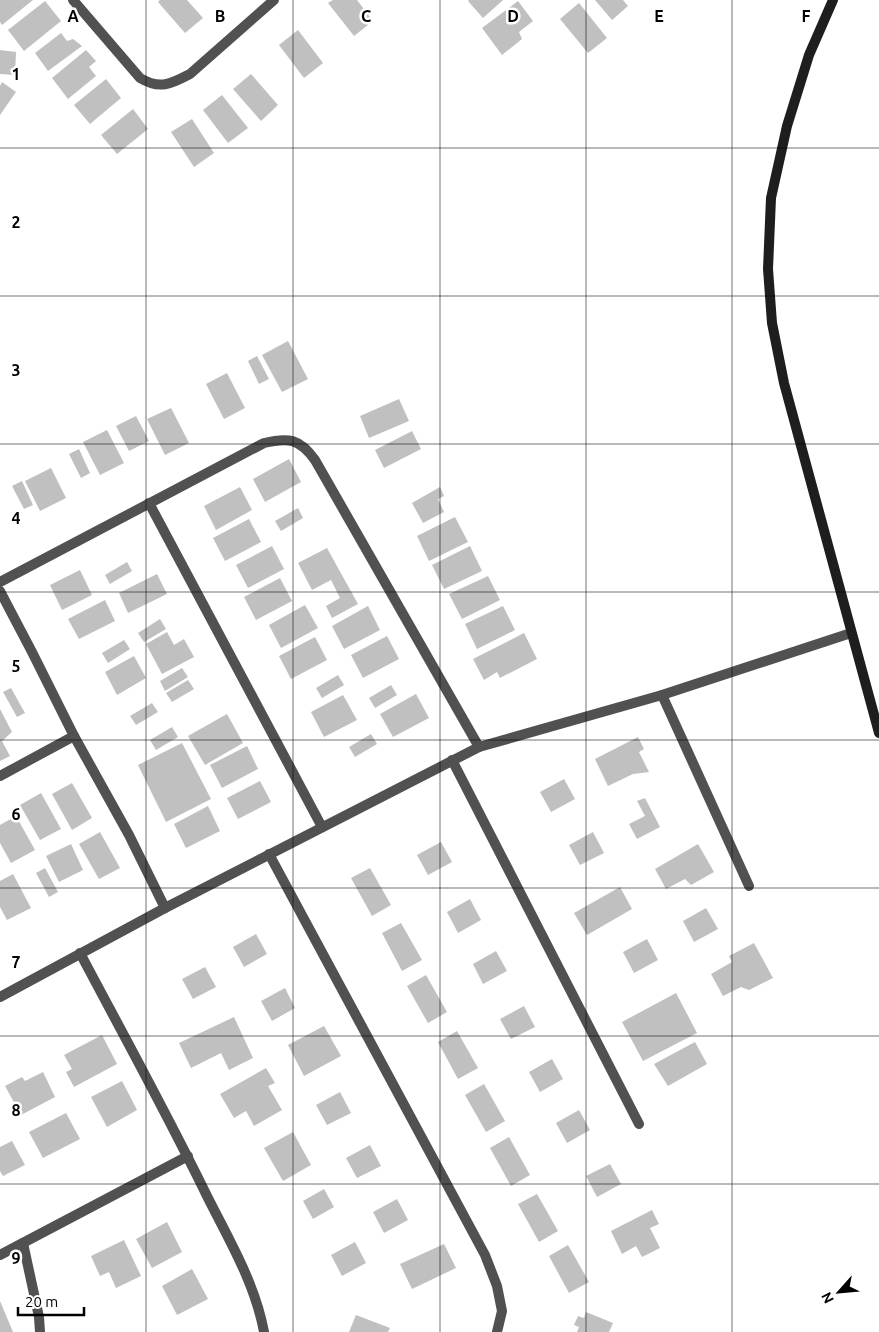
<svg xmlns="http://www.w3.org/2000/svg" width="879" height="1332" viewBox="0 0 879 1332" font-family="Ubuntu,sans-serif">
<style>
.building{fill:#c0c0c0}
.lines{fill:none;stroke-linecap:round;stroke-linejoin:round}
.street{stroke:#515151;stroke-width:10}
.secondary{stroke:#1e1e1e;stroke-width:10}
.grid{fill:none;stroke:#000;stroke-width:1;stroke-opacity:0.55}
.grid-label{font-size:16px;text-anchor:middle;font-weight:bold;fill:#000;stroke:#fff;stroke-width:5;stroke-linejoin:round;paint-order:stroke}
</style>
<rect width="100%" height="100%" fill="#fff"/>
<g class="building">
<path d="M0 0H33L2 25 0 22Z"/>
<path d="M160 0H187L203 18 185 33 158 2Z"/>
<path d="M333 0H357L373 21 354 36 328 3Z"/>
<path d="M469 0H503L483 18 468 1Z"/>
<path d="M595 0H623L628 6 612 20Z"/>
<path d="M45 1 61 21 24 51 8 30Z"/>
<path d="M518 1 533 21 519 32 522 39 502 55 482 28Z"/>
<path d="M579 3 607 38 588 53 560 19Z"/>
<path d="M298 30 323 63 304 78 279 45Z"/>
<path d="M61 33 67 41 73 39 82 46 48 71 35 53Z"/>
<path d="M0 50 16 52 15 75 0 74Z"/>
<path d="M86 50 96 61 89 67 96 76 68 99 52 78Z"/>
<path d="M251 74 278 105 261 121 233 89Z"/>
<path d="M106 79 121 98 90 124 74 105Z"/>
<path d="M2 82 16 92 0 115V86Z"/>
<path d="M222 95 248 128 228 143 203 110Z"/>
<path d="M133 109 148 129 117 154 101 135Z"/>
<path d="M192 119 214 153 194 167 171 132Z"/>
<path d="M288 341 308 379 282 392 262 355Z"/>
<path d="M257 356 269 379 259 384 248 361Z"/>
<path d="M227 373 245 408 224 419 206 384Z"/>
<path d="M399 399 409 421 369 438 360 416Z"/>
<path d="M171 408 189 443 165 455 147 419Z"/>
<path d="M136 416 149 441 129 451 116 426Z"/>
<path d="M107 430 124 463 100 475 83 442Z"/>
<path d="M412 431 421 449 384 468 375 450Z"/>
<path d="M79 449 90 473 81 478 69 454Z"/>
<path d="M289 459 301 482 265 502 253 479Z"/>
<path d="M51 468 66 498 40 511 25 481Z"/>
<path d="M22 481 33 505 24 509 12 486Z"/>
<path d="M240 487 252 510 216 530 204 506Z"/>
<path d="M440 487 444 496 438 499 444 512 423 523 412 503Z"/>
<path d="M298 508 303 518 281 531 275 521Z"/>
<path d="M455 517 468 542 429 561 417 536Z"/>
<path d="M249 519 261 542 225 561 213 538Z"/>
<path d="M272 546 284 569 248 588 236 565Z"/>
<path d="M470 546 482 571 444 589 432 565Z"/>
<path d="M327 548 358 604 332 618 326 606 340 598 331 580 312 590 298 563Z"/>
<path d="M127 562 132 571 110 584 105 575Z"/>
<path d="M80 570 92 595 62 610 50 585Z"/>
<path d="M157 574 167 594 128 613 119 593Z"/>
<path d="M488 576 500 600 462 619 449 594Z"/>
<path d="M280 578 292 601 256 620 244 597Z"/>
<path d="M105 600 115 621 79 639 68 619Z"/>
<path d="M305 605 318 628 281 648 269 625Z"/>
<path d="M368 606 380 630 344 649 332 626Z"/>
<path d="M503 606 515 630 477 649 465 624Z"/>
<path d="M160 619 166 629 144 642 138 633Z"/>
<path d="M167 632 174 645 184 639 194 657 162 674 146 644Z"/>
<path d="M524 633 537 659 500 678 497 672 484 680 473 659Z"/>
<path d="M387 636 399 659 363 678 351 655Z"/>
<path d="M315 637 327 660 291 679 279 656Z"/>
<path d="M124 640 130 649 108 663 102 653Z"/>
<path d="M134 656 146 678 117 695 105 672Z"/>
<path d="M182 668 188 677 165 691 160 681Z"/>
<path d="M338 675 344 685 322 698 316 688Z"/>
<path d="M188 680 194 689 172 702 166 693Z"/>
<path d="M391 685 397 695 375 708 369 698Z"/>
<path d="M11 688 25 713 17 717 3 692Z"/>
<path d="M416 694 429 718 393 737 380 714Z"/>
<path d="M343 695 357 720 324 737 311 712Z"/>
<path d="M152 703 158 712 136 725 130 716Z"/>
<path d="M0 709 12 732 2 741 10 756 0 761Z"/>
<path d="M227 714 243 743 205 765 188 736Z"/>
<path d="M172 727 178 737 156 750 150 740Z"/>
<path d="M371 734 377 744 355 757 349 747Z"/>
<path d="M638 737 644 749 639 752 649 772 633 774 608 786 595 759Z"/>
<path d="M182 743 211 799 166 822 138 765Z"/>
<path d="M247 746 258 769 222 788 210 765Z"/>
<path d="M564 779 575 799 551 812 540 792Z"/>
<path d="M260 781 271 802 238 819 227 798Z"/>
<path d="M72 783 92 818 72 830 52 794Z"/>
<path d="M41 793 61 829 40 840 20 805Z"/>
<path d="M645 798 660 827 637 839 629 824 645 816 637 801Z"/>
<path d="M208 806 220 831 186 848 174 824Z"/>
<path d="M16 816 35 850 11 863 0 843V825Z"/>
<path d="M100 832 120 868 99 879 79 844Z"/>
<path d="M593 832 604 853 580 865 569 845Z"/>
<path d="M441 842 452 862 428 875 417 855Z"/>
<path d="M71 844 83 870 59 882 46 856Z"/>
<path d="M698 844 714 872 691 885 685 879 666 889 655 869Z"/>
<path d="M45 868 58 892 49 897 36 873Z"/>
<path d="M370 868 391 905 372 916 351 878Z"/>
<path d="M13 874 31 908 7 920 0 907V881Z"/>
<path d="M620 887 632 909 587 935 574 913Z"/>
<path d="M470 899 481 920 458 933 447 912Z"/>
<path d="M706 908 718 929 694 942 683 921Z"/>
<path d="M401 923 422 960 402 971 382 933Z"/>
<path d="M256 934 267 954 244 967 233 947Z"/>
<path d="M647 939 658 960 634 973 623 952Z"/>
<path d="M754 943 773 978 749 990 741 987 723 996 711 974 732 962 729 956Z"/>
<path d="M496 951 507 971 483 984 473 964Z"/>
<path d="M205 967 216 987 193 999 182 979Z"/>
<path d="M426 975 447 1012 428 1023 407 986Z"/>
<path d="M285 988 295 1008 272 1021 261 1001Z"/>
<path d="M676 993 697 1033 643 1061 622 1022Z"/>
<path d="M524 1006 535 1027 511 1039 500 1019Z"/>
<path d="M234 1017 253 1058 229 1070 221 1053 191 1068 179 1043Z"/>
<path d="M324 1026 341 1056 304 1076 288 1045Z"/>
<path d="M457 1031 478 1068 458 1079 438 1042Z"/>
<path d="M102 1035 117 1064 74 1087 66 1072 72 1069 64 1055Z"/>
<path d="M695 1042 707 1064 668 1086 654 1064Z"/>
<path d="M552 1059 563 1079 540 1092 529 1072Z"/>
<path d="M266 1068 275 1083 268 1086 282 1110 254 1126 246 1111 234 1118 220 1094Z"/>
<path d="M43 1072 55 1097 21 1115 5 1086 22 1077 25 1081Z"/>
<path d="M122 1081 137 1110 107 1127 91 1097Z"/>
<path d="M484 1084 505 1121 486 1132 465 1095Z"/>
<path d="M340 1092 351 1113 327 1125 316 1105Z"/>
<path d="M579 1110 590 1130 567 1143 556 1123Z"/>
<path d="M66 1113 80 1139 43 1158 29 1132Z"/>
<path d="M293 1132 311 1165 283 1181 264 1148Z"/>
<path d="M509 1137 530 1175 511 1186 490 1148Z"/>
<path d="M12 1141 25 1165 3 1176 0 1171V1147Z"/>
<path d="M370 1145 381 1166 357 1178 346 1158Z"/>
<path d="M610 1164 621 1184 597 1197 586 1176Z"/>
<path d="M324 1189 334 1207 313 1219 303 1201Z"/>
<path d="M537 1194 558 1231 539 1242 518 1204Z"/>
<path d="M397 1199 408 1220 384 1233 373 1212Z"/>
<path d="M652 1210 659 1224 650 1228 660 1248 642 1257 636 1246 622 1254 611 1231Z"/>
<path d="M167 1222 182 1252 152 1268 136 1239Z"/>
<path d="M124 1240 141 1276 116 1288 109 1272 100 1276 91 1256Z"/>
<path d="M355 1242 366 1263 342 1276 331 1255Z"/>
<path d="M444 1244 456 1268 412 1289 400 1264Z"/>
<path d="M568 1245 589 1282 569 1293 549 1256Z"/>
<path d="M192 1269 208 1299 177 1315 162 1286Z"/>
<path d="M0 1301 13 1332H0Z"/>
<path d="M586 1312 613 1323 609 1332H577L579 1327 574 1325 578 1316 584 1318Z"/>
<path d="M356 1315 390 1328 388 1332H349Z"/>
</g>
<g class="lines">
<g class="street">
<path d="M73 0 140 78C160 90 171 84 190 74L274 0"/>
<path d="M149 503 322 827"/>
<path d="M0 582 264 443C289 437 300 439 315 460L479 747"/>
<path d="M0 591 32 652 74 736 129 835 165 908"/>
<path d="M662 695 749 886"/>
<path d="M452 760 639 1124"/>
<path d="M0 776 74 736"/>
<path d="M269 854 485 1255 497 1286 502 1311 497 1332"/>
<path d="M80 953C123 1034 167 1114 207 1196 229 1240 255 1283 264 1332"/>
<path d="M0 997 165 908 479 747 662 695 851 633"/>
<path d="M23 1243 39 1317 40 1332"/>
<path d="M0 1255 188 1156"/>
</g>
<path class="secondary" d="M833 0 809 55 787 126 771 198 768 269 772 323 784 383 879 733"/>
</g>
<path class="grid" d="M146 0V1332M293 0V1332M440 0V1332M586 0V1332M732 0V1332M0 148H879M0 296H879M0 444H879M0 592H879M0 740H879M0 888H879M0 1036H879M0 1184H879"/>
<g class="grid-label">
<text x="73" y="22">A</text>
<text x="220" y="22">B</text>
<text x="366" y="22">C</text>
<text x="513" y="22">D</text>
<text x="659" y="22">E</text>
<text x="806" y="22">F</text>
<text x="16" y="80">1</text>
<text x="16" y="228">2</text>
<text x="16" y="376">3</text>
<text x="16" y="524">4</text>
<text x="16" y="672">5</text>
<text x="16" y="820">6</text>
<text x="16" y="968">7</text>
<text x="16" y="1116">8</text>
<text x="16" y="1264">9</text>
</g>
<g transform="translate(839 1292) rotate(243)" stroke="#ffffff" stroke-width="4" paint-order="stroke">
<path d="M0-4L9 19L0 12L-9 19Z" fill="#000000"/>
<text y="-8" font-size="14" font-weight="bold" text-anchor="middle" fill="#000000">N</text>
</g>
<path d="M18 1307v8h66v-8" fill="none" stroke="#000000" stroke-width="2.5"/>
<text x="25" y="1307" font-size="15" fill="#000000" stroke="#ffffff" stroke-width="4" paint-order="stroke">20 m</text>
</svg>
